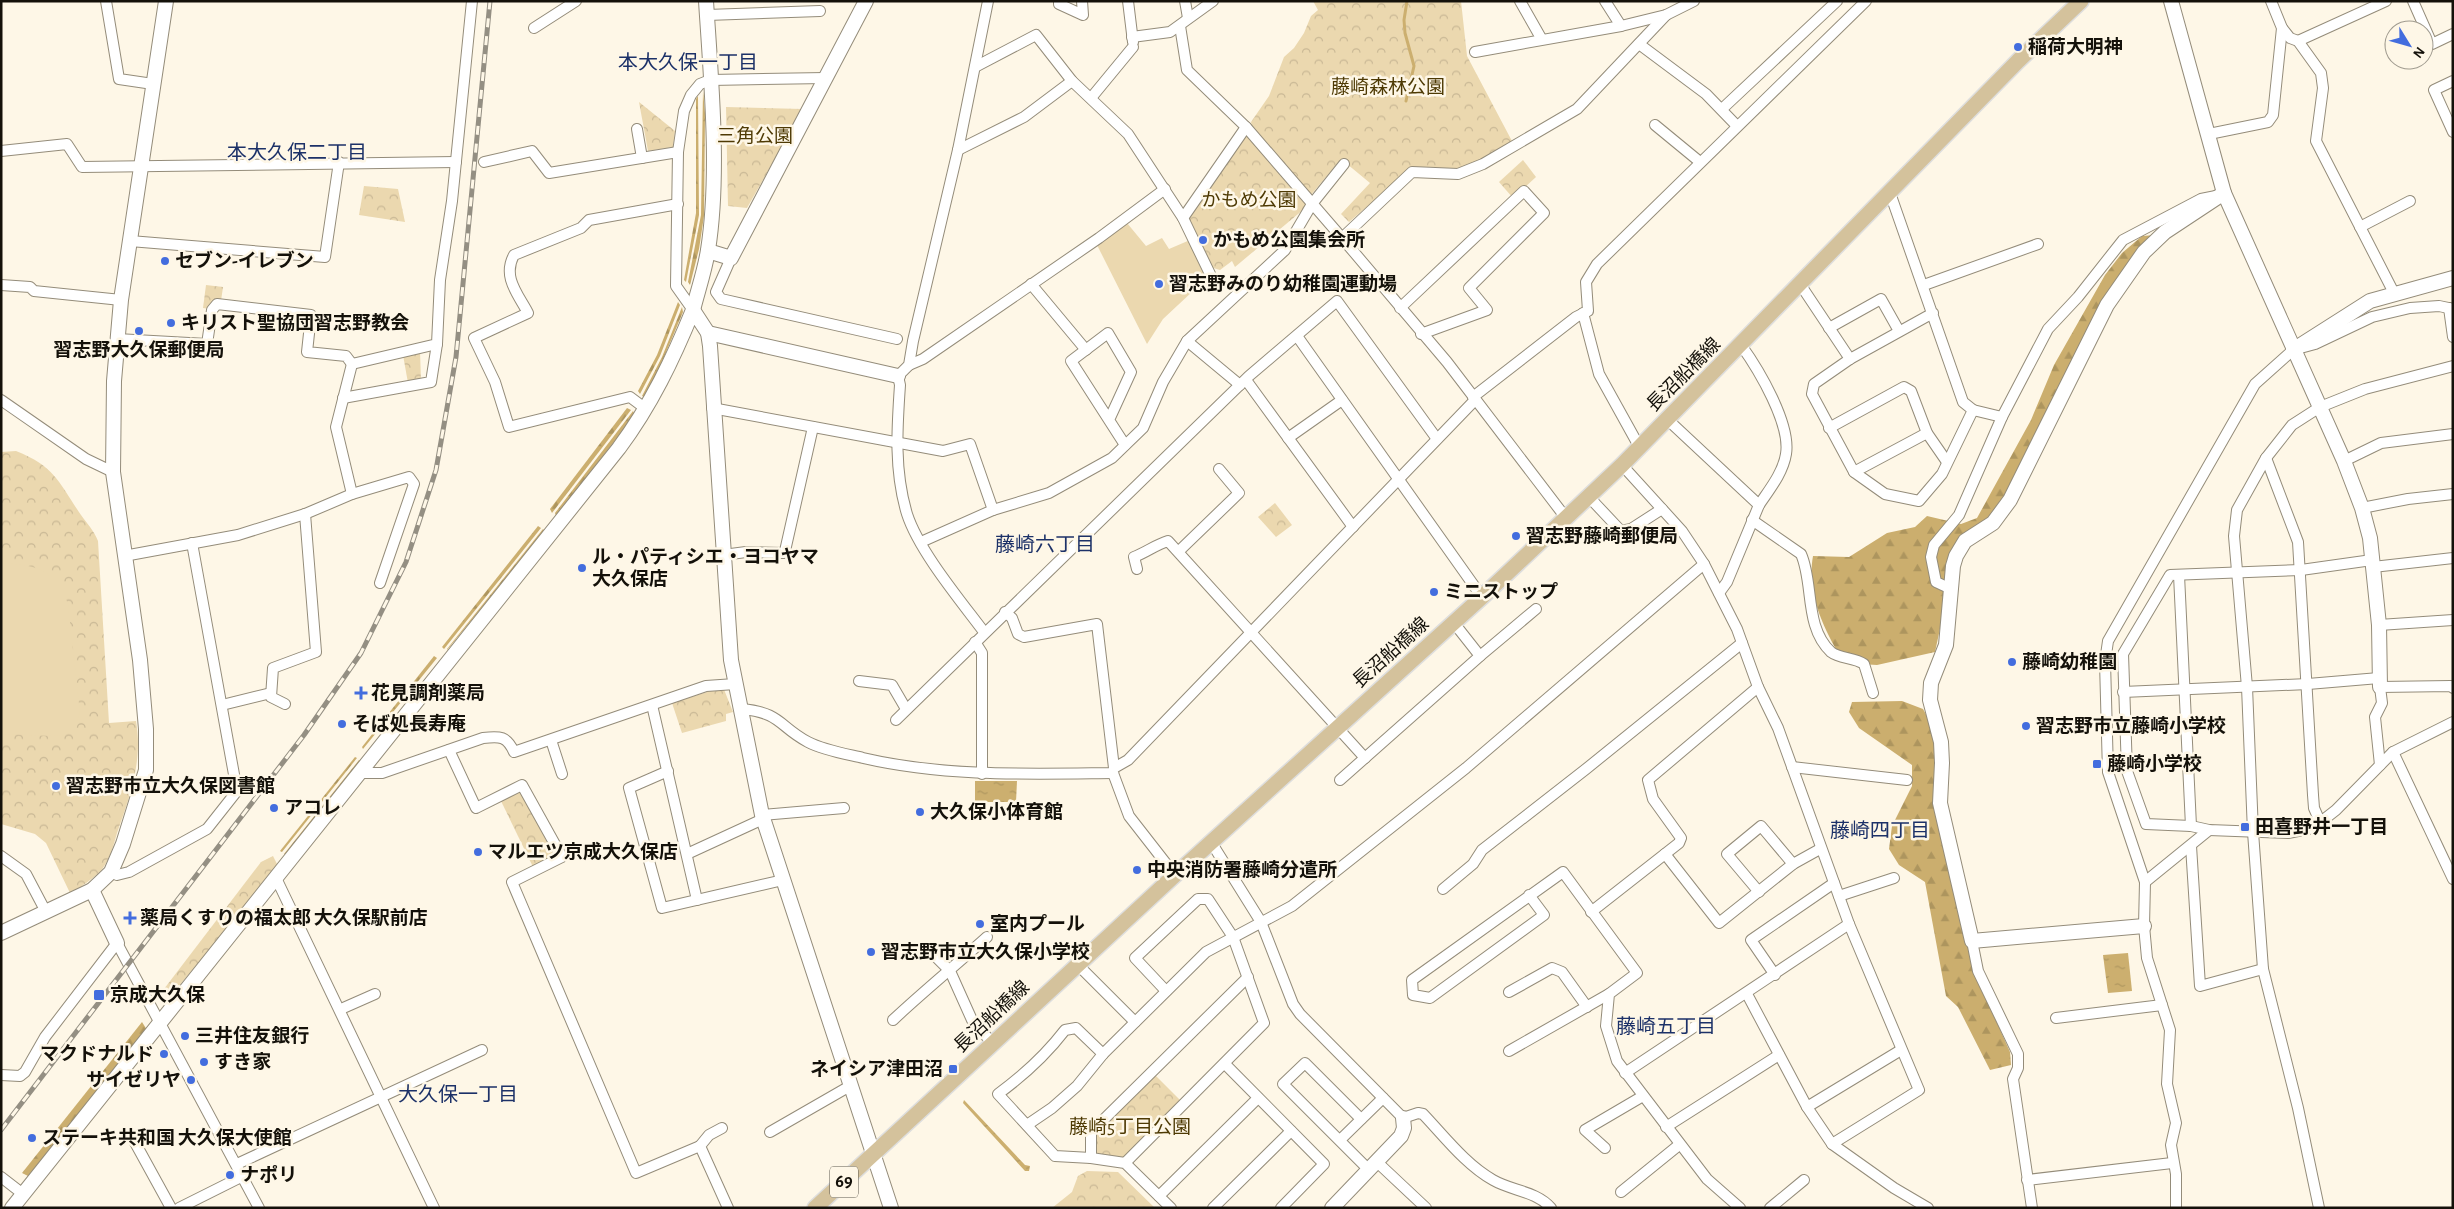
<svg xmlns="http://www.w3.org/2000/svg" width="2454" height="1209" viewBox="0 0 2454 1209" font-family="'Alegreya Sans','Noto Sans JP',sans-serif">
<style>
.forest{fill:url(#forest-firs)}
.park{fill:url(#park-crowns)}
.pitch{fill:#ebd8af}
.water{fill:url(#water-ripples)}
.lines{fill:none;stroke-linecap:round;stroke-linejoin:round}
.stream{stroke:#ccaf6f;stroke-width:3}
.street-casing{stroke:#948c7a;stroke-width:12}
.secondary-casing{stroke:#948c7a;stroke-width:16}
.primary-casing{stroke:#dededd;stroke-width:18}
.street{stroke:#fff;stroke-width:10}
.secondary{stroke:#fff;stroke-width:14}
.primary{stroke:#d4c29c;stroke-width:15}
.rail-casing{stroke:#948f83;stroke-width:5}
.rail{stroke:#fef7e7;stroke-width:3;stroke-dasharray:9;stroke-linecap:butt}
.poi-dot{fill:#436dde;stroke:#fef7e7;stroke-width:2}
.labels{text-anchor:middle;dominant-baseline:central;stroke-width:5;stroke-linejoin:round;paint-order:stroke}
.shield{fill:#fef7e7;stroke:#5a564c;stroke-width:1}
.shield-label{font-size:18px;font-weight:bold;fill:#14110a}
.poi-label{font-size:19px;font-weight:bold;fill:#14110a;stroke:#fef7e7;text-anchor:start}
.park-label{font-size:19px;fill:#4e3a04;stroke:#fef7e7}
.street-label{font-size:19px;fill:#14110a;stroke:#fef7e7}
.neighbourhood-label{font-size:20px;fill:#1c3168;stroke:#fef7e7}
</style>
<defs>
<pattern id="forest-firs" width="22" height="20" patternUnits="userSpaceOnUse" patternTransform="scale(1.25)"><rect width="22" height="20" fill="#cbae6e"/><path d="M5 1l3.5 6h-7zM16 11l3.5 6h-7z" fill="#ad955e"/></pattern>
<pattern id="park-crowns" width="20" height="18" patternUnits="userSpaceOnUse" patternTransform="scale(1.25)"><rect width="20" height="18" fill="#ebd8af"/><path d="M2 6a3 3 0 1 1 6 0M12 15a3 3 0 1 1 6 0" fill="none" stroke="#c9b895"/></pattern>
<pattern id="water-ripples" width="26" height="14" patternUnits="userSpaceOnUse" patternTransform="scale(1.25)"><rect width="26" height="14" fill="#ccaf6f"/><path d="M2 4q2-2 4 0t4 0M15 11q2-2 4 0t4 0" fill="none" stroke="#ae965f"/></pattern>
</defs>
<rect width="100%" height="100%" fill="#fef7e7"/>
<g class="forest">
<path d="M703 91 705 113 704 216 699 249 690 285 688 282 701 215Z"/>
<path d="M698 96 699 215 686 282 684 280 696 213V99Z"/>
<path d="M2156 235 2135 254 2007 498 1986 523 1959 540 1935 652 1877 665 1844 663C1825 631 1806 595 1813 556L1849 557 1887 533 1915 527 1927 516 1961 524 1977 518 2031 420 2054 365 2105 275 2122 253 2142 236Z"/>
<path d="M678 302 680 305 660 356 640 394 638 391 657 355Z"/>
<path d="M682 307 683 312 656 376 644 397 642 396 662 357Z"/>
<path d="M627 408 631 410 552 513 550 509Z"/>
<path d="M633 411 635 415 556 516 555 513Z"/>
<path d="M538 526 541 528 444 649 442 647Z"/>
<path d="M543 529 545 531 447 650V649Z"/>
<path d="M434 656 437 658 363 749 362 747Z"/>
<path d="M1902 701 1923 709 1934 729 1974 971 2010 1052 2011 1065 1990 1070 1958 1007 1946 996 1925 882 1899 865 1889 849 1892 826 1912 786V765L1859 728 1849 712 1852 702Z"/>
<path d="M355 757 357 758 282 852 280 851Z"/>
<path d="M359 760 361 761 286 855 284 854Z"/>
<path d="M142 1022 147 1030 28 1176 22 1173Z"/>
</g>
<g class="park">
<path d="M1313 1H1461L1467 56 1513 143 1484 161 1456 171 1410 170 1349 222 1341 214 1370 183 1341 159 1310 196 1252 127 1251 122 1269 96 1284 57 1294 48 1304 33 1311 16 1318 10Z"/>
<path d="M639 102 675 131 673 147 648 151Z"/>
<path d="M726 107 803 109 747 208 728 206Z"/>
<path d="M1249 135 1306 201 1304 209 1235 267 1232 261 1220 270 1210 267 1188 220 1189 217 1245 136Z"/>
<path d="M1523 160 1536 177 1513 198 1499 182Z"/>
<path d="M364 186 398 189 405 222 359 215Z"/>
<path d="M206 285 223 287 221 301 210 309 203 308Z"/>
<path d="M420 351 421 381 408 383 403 355Z"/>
<path d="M16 451C56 467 59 483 81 515 88 525 93 529 98 541L109 723 136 721C143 761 130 796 117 833 114 844 110 858 103 868 98 875 78 890 70 893L46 843 35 834 1 824V452Z"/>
<path d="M1275 503 1292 525 1276 537 1258 517Z"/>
<path d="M723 687 733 712 726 714V721L682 733 672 703Z"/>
<path d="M521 792 554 856 533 867 501 801Z"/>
<path d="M273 856 278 866 169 998 164 989 261 862Z"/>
<path d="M1154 1074 1181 1101 1125 1163 1093 1155 1094 1134Z"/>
<path d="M1087 1171 1118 1172 1155 1208H1052L1072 1192 1078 1176Z"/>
</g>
<g class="pitch">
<path d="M1127 223 1146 246 1162 238 1169 249 1190 240 1208 277 1163 319 1147 344 1097 245Z"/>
<path d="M1 563C35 565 56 569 68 604L80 713 74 730 64 735 53 736 1 734Z"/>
</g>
<g class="water">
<path d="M975 781H1017L1016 802H975Z"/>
<path d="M2128 953 2132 991 2108 993 2103 955Z"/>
<path d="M964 1100 1025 1165 1030 1166 1029 1171H1025L963 1103Z"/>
</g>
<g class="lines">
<path class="stream" d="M1406 101 1414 66 1405 33 1404 20 1407 1"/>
<g class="street-casing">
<g id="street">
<path d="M106 1 119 79 153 84"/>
<path d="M1059 1V4L1083 15 1082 1"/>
<path d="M1128 1 1133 42"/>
<path d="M1185 1 1188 18"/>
<path d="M1520 1 1541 38"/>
<path d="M1605 1 1621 26"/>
<path d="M2413 1 2432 44 2453 34"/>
<path d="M707 15 820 11"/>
<path d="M1180 26 1187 70 1246 127 1183 218"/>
<path d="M534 28 576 1"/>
<path d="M2282 28 2290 38 2298 41 2321 73 2323 88 2316 141 2394 293"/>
<path d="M1132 37 1170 32 1213 1"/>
<path d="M2298 41 2386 1"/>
<path d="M1639 44 1706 94 1737 126"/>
<path d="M1475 52 1621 26 1666 15 1694 1"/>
<path d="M975 67 1036 35 1072 81 1128 134 1183 218 1211 276"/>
<path d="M2453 81 2434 90 2453 132"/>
<path d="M1091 98 1133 47"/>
<path d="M1722 109 1837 1"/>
<path d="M1655 125 1700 162"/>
<path d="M1246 127 1342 238 1412 172 1458 174 1483 164 1577 109 1666 15"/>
<path d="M637 129 642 158"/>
<path d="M2209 134 2268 122 2273 115 2282 28 2271 1"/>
<path d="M958 150 1024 117 1072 81"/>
<path d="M1 151 67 144 82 167 456 162"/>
<path d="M484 162 532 151 549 173 678 152"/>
<path d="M1890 193 1963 402 1973 410 1942 474 1919 501 1885 494 1854 472 1812 394 1814 384 1850 359 1933 313"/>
<path d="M2360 227 2410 201"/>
<path d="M1342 238 1447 362 1566 518"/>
<path d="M130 241 325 257 339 162"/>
<path d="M731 258 716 292 721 299 897 339"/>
<path d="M1031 284 1086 350"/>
<path d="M1800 284 1850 359"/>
<path d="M1 285 30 287 34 291 121 300"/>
<path d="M1924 285 2038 244"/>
<path d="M1400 308 1524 191 1544 213 1469 288 1487 310 1421 334"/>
<path d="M2449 308 2453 337"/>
<path d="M693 310 676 286 678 152 684 111 691 95 700 84 710 80 826 78"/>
<path d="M1583 313 1599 374 1640 448"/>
<path d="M1829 328 1881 299 1899 331"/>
<path d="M1297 336 1482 597"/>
<path d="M117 339 207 344 212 310 217 304 311 315 307 352 346 356 352 364"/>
<path d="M1187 341 1240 385"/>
<path d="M1741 345C1759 370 1791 424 1786 454 1783 473 1769 490 1759 505"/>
<path d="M352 364 437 344 440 280 452 201 472 1"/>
<path d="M909 365 923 359 1099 238 1165 189"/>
<path d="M1246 380 1353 527"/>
<path d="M1473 397 1576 317 1588 311 1586 282 1597 264 1866 1"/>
<path d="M343 398 431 382 437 344"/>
<path d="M1 400 86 459 113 472"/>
<path d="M712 408 943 451 970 444 993 510"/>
<path d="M646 409 630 397 509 427 495 382 474 338 528 313C518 294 502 277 514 255L581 228 589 220 678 204"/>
<path d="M1973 410 2002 417"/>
<path d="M1109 420 1131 372 1108 333 1071 361 1125 445"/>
<path d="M1668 420 1759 505 1727 582 1719 593"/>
<path d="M1829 428 1904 387 1911 391 1927 433 1947 462"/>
<path d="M1288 438 1342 400"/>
<path d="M2266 458 2298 542 2313 795 2314 808 2321 824"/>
<path d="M2344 461 2381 443 2453 434"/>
<path d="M1622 465 1682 531 1704 564 1737 629 1758 687 1778 728 1849 924 1919 1090 1832 1144"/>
<path d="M1854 472 1927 433"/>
<path d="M352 494 336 427 352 364"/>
<path d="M1589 497 1621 531 1631 529 1662 509"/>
<path d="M2362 508 2408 499 2453 494"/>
<path d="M1752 520 1801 554C1814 583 1804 627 1831 652 1840 659 1854 657 1864 664L1873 693"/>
<path d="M921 542 993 510 1049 493 1112 458 1143 428 1163 382 1187 341 1285 250 1312 204 1344 164"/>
<path d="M1179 551 1239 493 1219 469"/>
<path d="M723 555 746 552 784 553 785 551 813 427"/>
<path d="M124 556 238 535 305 514 352 494 409 477 414 484 380 583"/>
<path d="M2372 560 2301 570 2170 575 2123 654 2127 771 2146 824 2191 826 2209 830 2288 833 2313 828 2336 810 2393 752 2453 722"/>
<path d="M2373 567 2453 558"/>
<path d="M1137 569 1134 557C1147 552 1155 545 1168 541L1365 758"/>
<path d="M2179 575 2191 826"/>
<path d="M1951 589 1936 582 1931 557 1934 545 1959 515 2002 417 2048 329 2078 297 2123 240 2201 199 2216 196"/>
<path d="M1005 612 1012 618 1018 634 1024 637 1097 624 1114 768"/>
<path d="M2379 625 2453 620"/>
<path d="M984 632C960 600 919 551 907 514 894 471 897 428 900 385L898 376 909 365 913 341 958 150 988 1"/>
<path d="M975 642 982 653V774"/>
<path d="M1480 656 1536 609"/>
<path d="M859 681 892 685 906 709"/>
<path d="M2123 692 2308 684 2379 678"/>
<path d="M285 704 271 697 273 668 316 652 305 514"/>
<path d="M222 705 271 693"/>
<path d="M652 705 697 900"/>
<path d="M742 709C782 713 778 726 808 742 823 750 846 754 863 758 945 777 1028 774 1113 773L1114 768 1128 760 1475 400"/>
<path d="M896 720 1249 376 1337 301 1437 439"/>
<path d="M551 740 562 774"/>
<path d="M449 750 476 808 522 785 562 857 512 882 636 1173 700 1146"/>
<path d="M2393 752 2453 879"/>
<path d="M2380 765 2375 717 2382 703 2380 687 2451 686 2453 688"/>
<path d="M1792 767 1907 780"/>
<path d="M668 771 629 788 662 908 783 880"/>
<path d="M361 773H382L483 738C500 736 507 736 514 752L706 686 735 684"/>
<path d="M1113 773 1129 816 1175 875"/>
<path d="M1340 780 1480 656 1454 623"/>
<path d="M762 815 844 808"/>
<path d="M1211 842 1261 922 1293 1004 1300 1014 1403 1118 1418 1113 1423 1114C1444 1136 1466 1165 1493 1180 1512 1191 1536 1191 1551 1208"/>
<path d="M2191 846 2200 986 2263 969"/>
<path d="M687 854 763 819"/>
<path d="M1665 854 1719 923 1793 864 1820 849"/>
<path d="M1 856 26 874 46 912"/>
<path d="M111 872 117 875 129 872 207 829 237 791 192 543"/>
<path d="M276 878 434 1208"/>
<path d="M2145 882 2209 830"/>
<path d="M1443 889 1473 864 1482 850 1586 769 1742 643"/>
<path d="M1759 892 1727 854 1761 826 1793 864"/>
<path d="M1529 895 1544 915 1430 998 1413 995 1412 980 1563 872 1637 973 1609 994 1606 1026 1617 1061 1707 1179 1740 1208"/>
<path d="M1839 896 1894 878"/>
<path d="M1591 912 1679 843 1681 838 1653 799 1648 780 1758 687"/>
<path d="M1972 941 1978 971 2018 1054V1068L2013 1079 2032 1208"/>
<path d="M935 956 950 971 972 1020 993 1044"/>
<path d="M1078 965 1135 1022"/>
<path d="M1775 975 1751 940 1834 883"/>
<path d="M1509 992 1552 968 1562 972 1587 1007"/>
<path d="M1747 994 1807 1107 1832 1144 1894 1188 1928 1208"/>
<path d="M341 1009 375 994"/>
<path d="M2056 1018 2162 1005"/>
<path d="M893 1020C924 991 956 965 987 937"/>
<path d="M1509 1051 1609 994"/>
<path d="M1103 1054 1076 1028 1065 1030C1045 1056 1024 1075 998 1094L1055 1156 1091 1158 1125 1163 1171 1208"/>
<path d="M1225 1064 1324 1164 1281 1208"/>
<path d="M1625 1073 1849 924"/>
<path d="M1 1075 20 1076 25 1072 45 1037 117 943 259 1208"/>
<path d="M1807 1107 1901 1050"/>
<path d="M1361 1119 1305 1063 1283 1084 1369 1170"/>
<path d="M1027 1125 1052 1108 1077 1086 1103 1054 1206 952 1292 906 1466 768 1704 564"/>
<path d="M1666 1127 1779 1055"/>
<path d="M722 1128 709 1135 700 1146 728 1208"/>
<path d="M770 1132 850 1086"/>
<path d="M132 1137 171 1208"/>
<path d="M1340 1140 1383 1098"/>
<path d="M1605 1148 1585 1130 1643 1096"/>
<path d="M1091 1158V1132L1248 977"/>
<path d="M1377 1162 1426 1208"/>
<path d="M1125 1163 1264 1023 1233 937 1208 899H1198L1135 958 1166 991"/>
<path d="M237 1164 482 1050"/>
<path d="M1 1177 23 1194"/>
<path d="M2027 1180 2172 1163"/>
<path d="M1621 1192 1679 1145"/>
<path d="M1159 1196 1258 1098"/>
<path d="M179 1208 243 1176"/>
<path d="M1213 1208 1291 1131"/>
<path d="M1770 1208 1804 1180"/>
<path d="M2176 1208V1174L2171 1145 2176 1123 2167 1084 2170 1030 2147 958 2144 926 2145 882 2108 772 2105 662 2108 641 2255 384 2293 350 2315 344 2372 317 2410 308 2439 306 2453 309"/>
<path d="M2319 1208 2298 1108 2263 969 2253 832 2247 687 2234 536 2237 510 2266 458 2292 425 2320 407 2365 389 2453 366"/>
</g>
</g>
<g class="secondary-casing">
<g id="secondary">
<path d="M2171 1 2224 193 2344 461 2362 508 2370 538 2379 625 2380 687"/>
<path d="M708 251 731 258 866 1"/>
<path d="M693 310C698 290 705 270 708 250 720 174 711 79 706 1"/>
<path d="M708 333 898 376"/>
<path d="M2293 350 2370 301 2453 278"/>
<path d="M92 890 117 943"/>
<path d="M2144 926 1972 941 1940 803 1942 763 1941 742 1930 700 1931 683 1946 645 1953 566 1956 556 1965 541 1993 523 2010 500 2107 305 2144 252 2165 232 2224 193"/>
<path d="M1 933 92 890 111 872 123 844 146 770V729L140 660 113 472 114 381 121 300 166 1"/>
<path d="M12 1208 619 448C651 405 673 359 693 310L708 333 710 346 731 660 762 815 891 1208"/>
<path d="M1332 1208 1401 1136 1404 1128 1403 1118"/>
</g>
</g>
<g class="primary-casing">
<path id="primary" d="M815 1208 1175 875 1482 597 1622 465 2018 61 2081 1"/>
</g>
<use href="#street" class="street"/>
<use href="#secondary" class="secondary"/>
<use href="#primary" class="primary"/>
<g class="rail-casing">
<path id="rail" d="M1 1130 304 735 361 653 406 562 436 470 456 357 490 1"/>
</g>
<use href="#rail" class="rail"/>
</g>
<g class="poi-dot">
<circle cx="2018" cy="47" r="5"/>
<circle cx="1203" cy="240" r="5"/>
<circle cx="165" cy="261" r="5"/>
<circle cx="1159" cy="284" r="5"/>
<circle cx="171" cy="323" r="5"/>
<circle cx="139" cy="331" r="5"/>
<circle cx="1516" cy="536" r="5"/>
<circle cx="582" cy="568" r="5"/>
<circle cx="1434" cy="592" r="5"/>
<circle cx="2012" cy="662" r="5"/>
<path d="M358.5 685.5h5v5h5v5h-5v5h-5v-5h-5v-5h5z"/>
<circle cx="342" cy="724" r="5"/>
<circle cx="2026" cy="726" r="5"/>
<rect x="2092" y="759" width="10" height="10" rx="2.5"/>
<circle cx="56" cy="786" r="5"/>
<circle cx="274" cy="808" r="5"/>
<circle cx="920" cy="812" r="5"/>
<rect x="2240" y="822" width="10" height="10" rx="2.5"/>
<circle cx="478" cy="852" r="5"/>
<circle cx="1137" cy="870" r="5"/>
<path d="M127.5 910.5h5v5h5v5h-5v5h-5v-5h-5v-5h5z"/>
<circle cx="980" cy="924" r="5"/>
<circle cx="871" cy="952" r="5"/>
<rect x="93" y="989" width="12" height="12" rx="2.5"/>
<circle cx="185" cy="1036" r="5"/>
<circle cx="164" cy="1054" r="5"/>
<circle cx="204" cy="1062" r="5"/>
<rect x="948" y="1064" width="10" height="10" rx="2.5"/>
<circle cx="191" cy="1080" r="5"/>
<circle cx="32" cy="1138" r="5"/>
<circle cx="230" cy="1175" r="5"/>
</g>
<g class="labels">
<rect class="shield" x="830" y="1166.5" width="28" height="31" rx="4"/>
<g class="shield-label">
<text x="844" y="1182">69</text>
</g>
<g class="poi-label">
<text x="2028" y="47">稲荷大明神</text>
<text x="1213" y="240">かもめ公園集会所</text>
<text x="175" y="261">セブン-イレブン</text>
<text x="1169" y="284">習志野みのり幼稚園運動場</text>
<text x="181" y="323">キリスト聖協団習志野教会</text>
<text x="139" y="350" text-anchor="middle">習志野大久保郵便局</text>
<text x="1526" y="536">習志野藤崎郵便局</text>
<text x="592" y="557">ル・パティシエ・ヨコヤマ<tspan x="592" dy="22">大久保店</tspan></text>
<text x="1444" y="592">ミニストップ</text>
<text x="2022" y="662">藤崎幼稚園</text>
<text x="371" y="693">花見調剤薬局</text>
<text x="352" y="724">そば処長寿庵</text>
<text x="2036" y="726">習志野市立藤崎小学校</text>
<text x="2107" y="764">藤崎小学校</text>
<text x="66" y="786">習志野市立大久保図書館</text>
<text x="284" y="808">アコレ</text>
<text x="930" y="812">大久保小体育館</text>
<text x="2255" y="827">田喜野井一丁目</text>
<text x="488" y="852">マルエツ京成大久保店</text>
<text x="1147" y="870">中央消防署藤崎分遣所</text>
<text x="140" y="918">薬局くすりの福太郎 大久保駅前店</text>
<text x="990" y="924">室内プール</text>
<text x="881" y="952">習志野市立大久保小学校</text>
<text x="110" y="995">京成大久保</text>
<text x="195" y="1036">三井住友銀行</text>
<text x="154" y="1054" text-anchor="end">マクドナルド</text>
<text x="214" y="1062">すき家</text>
<text x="943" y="1069" text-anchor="end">ネイシア津田沼</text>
<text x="181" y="1080" text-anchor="end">サイゼリヤ</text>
<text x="42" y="1138">ステーキ共和国 大久保大使館</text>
<text x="240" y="1175">ナポリ</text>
</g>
<g class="park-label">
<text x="1388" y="87">藤崎森林公園</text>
<text x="755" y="136">三角公園</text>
<text x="1249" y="200">かもめ公園</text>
<text x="1130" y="1127">藤崎5丁目公園</text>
</g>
<g class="street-label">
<text transform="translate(1684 375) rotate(-45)">長沼船橋線</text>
<text transform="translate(1391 653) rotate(-42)">長沼船橋線</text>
<text transform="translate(992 1017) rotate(-43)">長沼船橋線</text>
</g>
<g class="neighbourhood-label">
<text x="688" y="63">本大久保一丁目</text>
<text x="297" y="153">本大久保二丁目</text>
<text x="1045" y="545">藤崎六丁目</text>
<text x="1880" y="831">藤崎四丁目</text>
<text x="1666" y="1027">藤崎五丁目</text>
<text x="458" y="1095">大久保一丁目</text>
</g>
</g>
<rect width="2454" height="1209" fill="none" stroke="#14110a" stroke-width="5"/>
<g transform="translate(2409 45) rotate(127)"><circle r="24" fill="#fef7e7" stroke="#a09b8f"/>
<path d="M0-4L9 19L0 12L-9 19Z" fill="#436dde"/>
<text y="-8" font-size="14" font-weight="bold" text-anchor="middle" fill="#14110a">N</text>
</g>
</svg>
